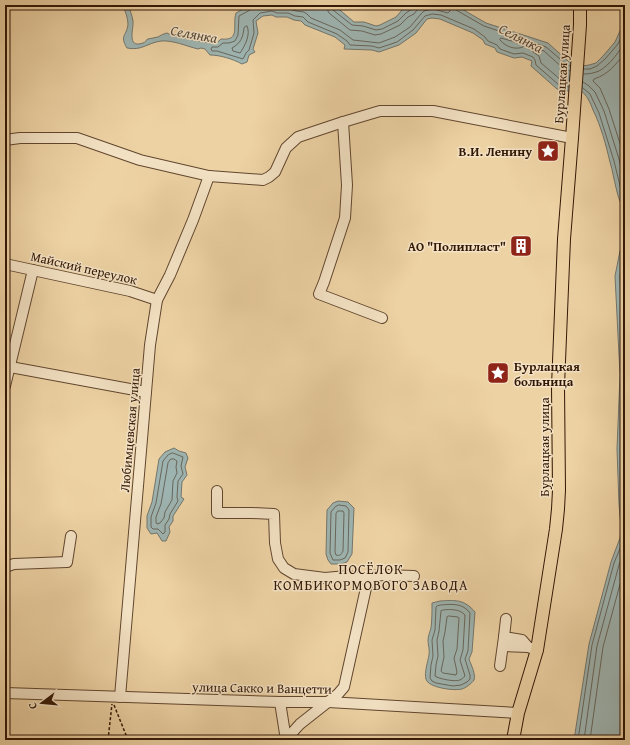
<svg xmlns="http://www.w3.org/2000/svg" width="630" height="745" viewBox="0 0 630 745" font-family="'Gentium Book Plus',serif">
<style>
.water{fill:#9eb5b2;stroke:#73766d}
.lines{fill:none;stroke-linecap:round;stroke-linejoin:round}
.shore{stroke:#68665c;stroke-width:1}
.minor-casing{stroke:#61462e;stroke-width:12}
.major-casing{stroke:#321706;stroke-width:14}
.path{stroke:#321706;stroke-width:1.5;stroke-dasharray:3 2;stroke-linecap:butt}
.minor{stroke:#f3e2c4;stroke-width:10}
.major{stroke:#edd2a4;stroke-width:12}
.labels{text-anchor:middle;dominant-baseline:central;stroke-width:3;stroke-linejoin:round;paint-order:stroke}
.street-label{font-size:13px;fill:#321706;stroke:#f3e2c4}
.poi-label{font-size:13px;font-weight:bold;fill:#321706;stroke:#f3e2c4;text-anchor:end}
.water-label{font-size:14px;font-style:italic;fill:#52463a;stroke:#f3e2c4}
.neighbourhood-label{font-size:14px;letter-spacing:1px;fill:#321706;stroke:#f3e2c4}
</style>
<rect width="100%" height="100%" fill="#edd2a4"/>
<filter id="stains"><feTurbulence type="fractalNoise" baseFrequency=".005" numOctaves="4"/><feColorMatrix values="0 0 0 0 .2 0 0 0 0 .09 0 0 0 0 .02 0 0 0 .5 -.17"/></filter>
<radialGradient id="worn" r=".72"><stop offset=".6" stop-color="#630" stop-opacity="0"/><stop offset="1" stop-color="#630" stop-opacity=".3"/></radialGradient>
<g class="water">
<path d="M123 5H128C130 10 132 15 133 21 134 28 126 49 143 43 148 41 144 41 148 39 151 38 155 38 158 37 161 35 163 34 167 33 171 36 211 44 216 43 218 42 220 40 221 39 241 41 232 26 236 13L248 6 252 5H334L354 22H364L376 26 380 25 396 17 403 9 414 5H455L486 23 548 43 568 61 575 64 582 66 589 65 596 63 603 56 615 42 625 20V212C616 197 615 179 610 162 606 145 601 126 593 110 590 102 587 95 580 90L566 91 557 89 531 66 532 61 522 57 514 58 497 52 495 48 485 44 483 40 473 33 440 19 432 18 427 19 416 33 399 45 379 52 372 50 344 49 345 45 335 37 305 25 301 21 294 20 287 17H276L272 15 263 16 256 21 258 33 253 49 255 52 249 55 247 62 242 64C233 59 220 55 210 55L205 49 201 48 198 49C186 46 173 40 161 41 147 43 142 51 127 48 119 35 127 36 128 24 128 18 125 11 123 5Z"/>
<path d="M625 241V740H574L589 644 611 562 620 538 621 528 619 504 617 449 620 375 615 276 620 251Z"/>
<path d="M174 448 179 451 186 453 188 458 185 467 187 475 182 482 181 497 184 499 173 516V521L169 527 170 532 166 541H162L157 533 151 534 147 528V516L152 502 159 459 165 452Z"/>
<path d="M338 501 348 502 354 508 352 554 347 562 341 564H331L328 560 326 554 327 510 333 503Z"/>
<path d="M440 601C455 600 464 599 475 612L472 652 469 659C471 665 476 674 474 680 472 683 466 688 462 689 455 691 428 688 426 679 424 673 428 661 429 655 430 650 428 645 428 640 428 636 430 632 431 628 432 620 432 612 432 603Z"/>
</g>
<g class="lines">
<g class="shore">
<path d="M251 5 250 10 239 16 238 35 235 41 229 43H223L218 47H212L211 49 212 51H217L243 59 246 53 249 50 254 33 253 20 260 13 272 11 277 13H288L295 16 303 17 308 22 337 34 347 41 350 45 372 46 379 48 397 42 413 30 425 16 432 14 441 15 474 29 485 37 488 41 497 45 500 49 514 54 523 53 533 57 535 60 536 65 559 85 569 87"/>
<path d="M256 5 257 7 258 8 272 6 279 8 289 9 296 11 304 12 307 14 311 18 340 30 353 40 379 43 395 37 410 27 421 14 424 11 433 9 448 13 450 11 449 5"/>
<path d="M327 5V9L329 13 350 30 362 31 375 35 381 34 400 25 408 17 414 14 417 10 418 5"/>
<path d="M332 5 333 10 352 25 363 26 376 30 382 29 398 21 406 13 412 9 413 5"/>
<path d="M454 5V8L456 10 484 26 546 47 566 64 570 66"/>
<path d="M247 26C251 34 245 46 240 53L233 51 232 48C241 43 243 37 244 28Z"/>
<path d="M501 38 522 44 523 47C515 50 506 47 500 40Z"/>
<path d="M625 53C615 65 609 74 594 79L593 81 600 88 609 109 625 159"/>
<path d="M584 69H590L597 66 605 59 618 44 625 29"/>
<path d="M584 74C589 74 594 73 599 71 609 66 621 50 625 41"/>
<path d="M569 82 561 80 541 63 539 56 533 52V49L535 48 544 51 563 68 570 71"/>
<path d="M583 82 589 86 595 92 604 111 619 159 625 186"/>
<path d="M583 88 590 94 599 113 614 161 624 202 625 204"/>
<path d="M173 453 183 457 181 466 183 474 178 481 177 497 178 501 170 514 169 519 165 525V532L163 534 158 529H153L151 527V517L156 503 163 461 168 455Z"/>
<path d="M171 459H174L177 461 176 467 177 473 173 481 172 500 165 512 164 518 160 523 157 524 156 522V517L161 504 168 463Z"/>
<path d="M339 505 346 506 349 510 348 552 345 558 340 560H333L330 553 331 512 335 507Z"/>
<path d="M338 511H343L344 513 343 551C341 555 340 556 336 555L335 552 336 514Z"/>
<path d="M441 605C452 604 463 603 470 613L468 651 465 659 470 675V679L467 682 461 685 453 686 436 683 432 681 430 678 431 665 433 656 432 640 435 630 436 607 437 606Z"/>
<path d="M443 610C450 609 460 609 465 615L463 650 460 660 465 676C463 678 462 679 460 680 455 682 439 679 435 676L436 665 438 656 437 640 439 631 441 611Z"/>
<path d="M449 616 458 617 459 618 457 649 454 658 457 672 456 675 443 673 441 671 444 657 443 641 445 632 447 617Z"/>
<path d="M578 740 592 645 614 563 624 539 625 528 623 504 621 449 624 375 620 276 625 251"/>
<path d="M584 740 597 646 619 565 625 550"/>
<path d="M590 740 603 647 625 566"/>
</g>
<g class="minor-casing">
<g id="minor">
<path d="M343 122 347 185 345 218 324 282 319 294 382 318"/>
<path d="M5 140 20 138H77L140 160 209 176 263 180 269 177 275 172 286 148 298 137 343 122 380 111H433L572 138"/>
<path d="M5 264 130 291 157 300"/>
<path d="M5 366 146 392"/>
<path d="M5 386 33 270"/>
<path d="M217 491V513H252L274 514 275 543 278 559 284 568 294 574 325 578 347 576 371 580"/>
<path d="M5 567 14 564 67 562 71 536"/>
<path d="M506 619 504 637 522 640 528 647 537 650"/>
<path d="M503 646 528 647"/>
<path d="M500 666 504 637"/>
<path d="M5 693 280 702H328L518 713"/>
<path d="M120 697 146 392 150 345 157 300 170 275 193 220 209 176"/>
<path d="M286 702H280L286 740"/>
<path d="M288 740 290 735 300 724 338 694 344 687 366 588 373 576 383 575 414 576"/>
</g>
</g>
<g class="major-casing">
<path id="major" d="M513 740 518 713 537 650 556 529 558 509 559 490 558 386 564 239 572 138 580 25V5"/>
</g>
<g class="path">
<path d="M114 705 128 740"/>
<path d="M108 740 112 704"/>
</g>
<use href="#minor" class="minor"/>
<use href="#major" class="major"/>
</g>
<defs>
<g id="sight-square" transform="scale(1.15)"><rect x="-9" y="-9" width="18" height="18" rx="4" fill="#8f2418" stroke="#f3e2c4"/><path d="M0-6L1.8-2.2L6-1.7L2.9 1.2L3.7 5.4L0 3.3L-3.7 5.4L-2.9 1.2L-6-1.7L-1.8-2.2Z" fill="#fff"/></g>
<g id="building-square" transform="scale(1.15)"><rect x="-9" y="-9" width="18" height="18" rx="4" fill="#8f2418" stroke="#f3e2c4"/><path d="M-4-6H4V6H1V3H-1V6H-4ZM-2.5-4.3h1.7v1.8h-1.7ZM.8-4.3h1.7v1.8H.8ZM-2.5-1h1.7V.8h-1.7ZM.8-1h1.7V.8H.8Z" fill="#fff"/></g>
</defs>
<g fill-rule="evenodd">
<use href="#sight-square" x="548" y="151"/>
<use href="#building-square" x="521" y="246"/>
<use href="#sight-square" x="498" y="373"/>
</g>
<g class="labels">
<g class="street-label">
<text transform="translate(562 74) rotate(-86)">Бурлацкая улица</text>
<text transform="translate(84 268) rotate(13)">Майский переулок</text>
<text transform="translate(130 430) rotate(-85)">Любимцевская улица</text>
<text transform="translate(544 447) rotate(-90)">Бурлацкая улица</text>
<text transform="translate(262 688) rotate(1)">улица Сакко и Ванцетти</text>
</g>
<g class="poi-label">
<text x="532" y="151">В.И. Ленину</text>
<text x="506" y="246">АО "Полипласт"</text>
<text x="514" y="366" text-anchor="start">Бурлацкая<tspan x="514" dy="15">больница</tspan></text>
</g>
<g class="water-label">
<text transform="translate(194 34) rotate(10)">Селянка</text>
<text transform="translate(521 38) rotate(27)">Селянка</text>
</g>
<g class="neighbourhood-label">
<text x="371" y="569">ПОСЁЛОК<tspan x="371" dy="16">КОМБИКОРМОВОГО ЗАВОДА</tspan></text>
</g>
</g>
<rect width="630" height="745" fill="none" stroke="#edd2a4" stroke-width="20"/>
<rect x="6" y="6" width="618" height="733" fill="none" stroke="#321706" stroke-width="2"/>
<rect x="10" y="10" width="610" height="725" fill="none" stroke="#321706"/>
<g transform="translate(42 703) rotate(254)" stroke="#f3e2c4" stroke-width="3" paint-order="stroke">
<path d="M0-3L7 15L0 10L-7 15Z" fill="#321706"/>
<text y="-6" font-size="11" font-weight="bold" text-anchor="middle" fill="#321706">С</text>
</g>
<rect width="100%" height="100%" filter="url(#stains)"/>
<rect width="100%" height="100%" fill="url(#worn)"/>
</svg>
